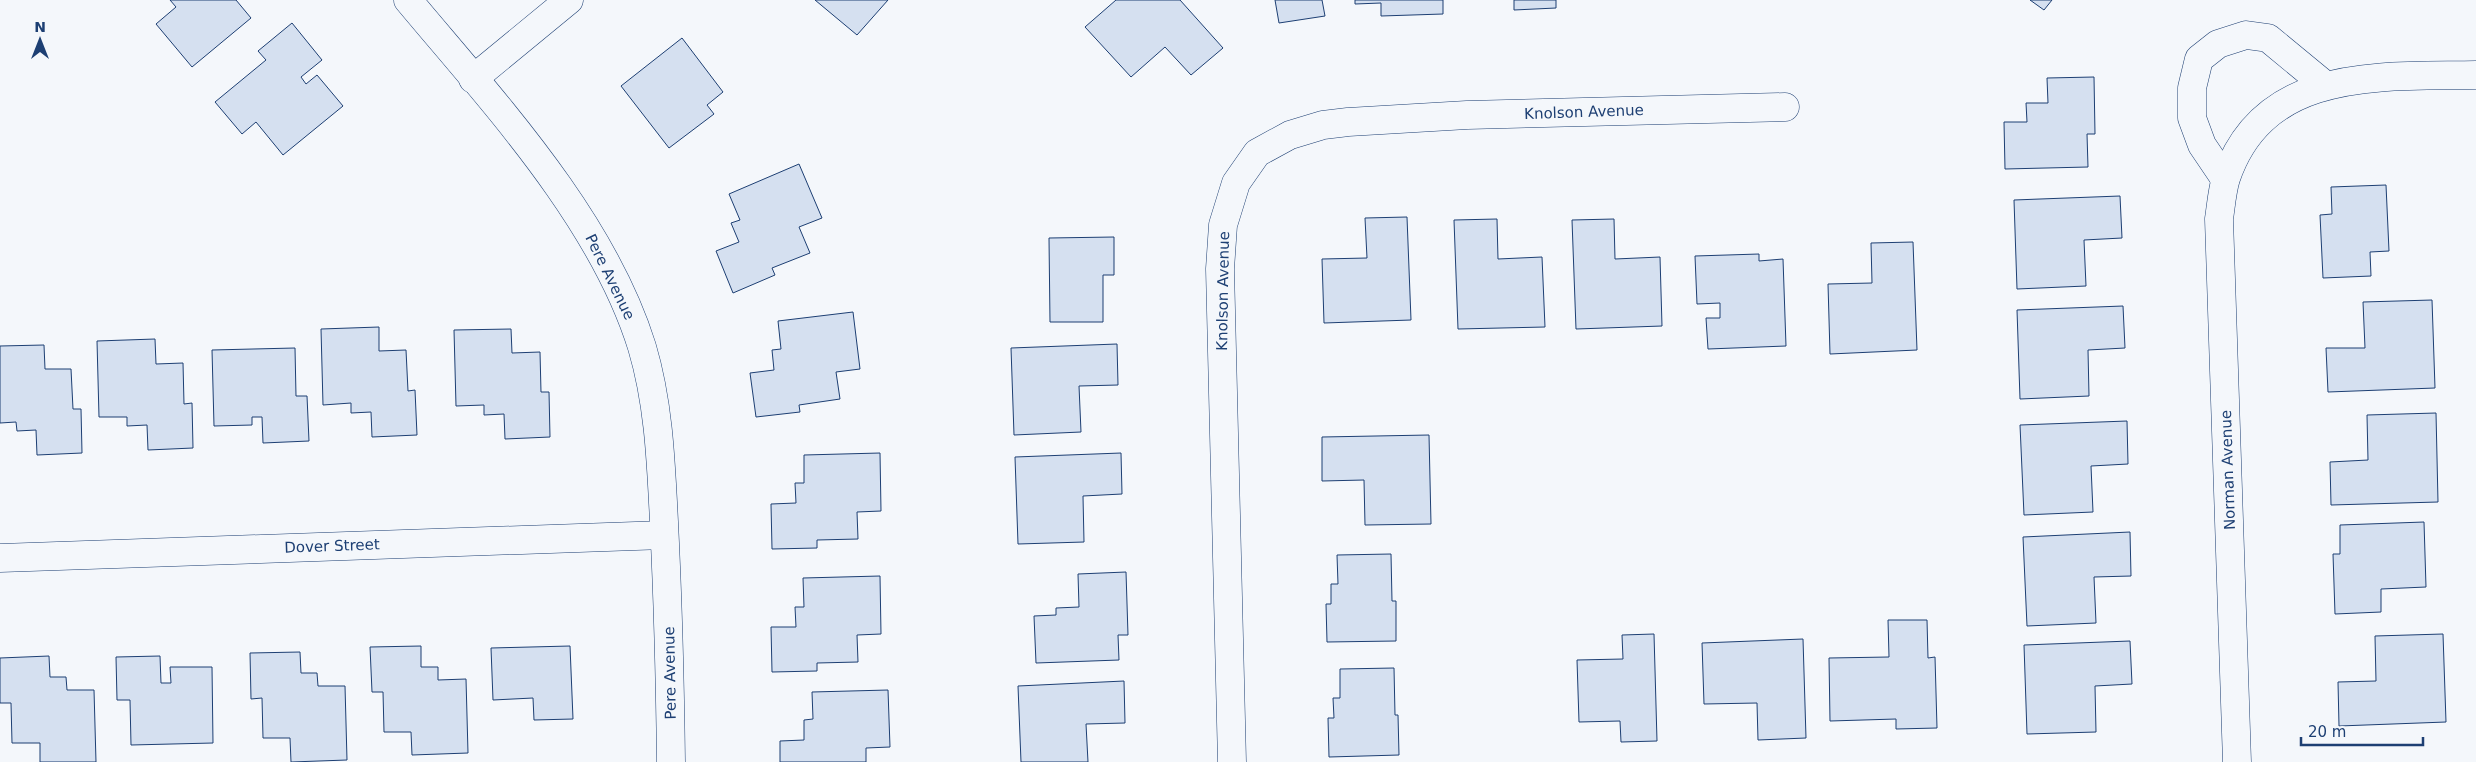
<svg xmlns="http://www.w3.org/2000/svg" width="2476" height="762" viewBox="0 0 2476 762" font-family="'DejaVu Sans',sans-serif">
<style>
.building{fill:#d5e0f0;stroke:#1d3f73}
.lines{fill:none;stroke-linecap:round;stroke-linejoin:round}
.minor-casing{stroke:#1d3f73;stroke-width:29}
.minor{stroke:#f4f7fb;stroke-width:28}
.labels{text-anchor:middle;dominant-baseline:central;stroke-width:4;stroke-linejoin:round;paint-order:stroke}
.street-label{font-size:15px;fill:#1d3f73;stroke:#f4f7fb}
</style>
<rect width="100%" height="100%" fill="#f4f7fb"/>
<g class="building">
<path d="M170 0H236L251 18 192 67 156 24 176 7Z"/>
<path d="M815 0H888L857 35Z"/>
<path d="M1116 0H1180L1223 48 1191 75 1165 47 1131 77 1085 27Z"/>
<path d="M1275 0H1322L1325 16 1279 23Z"/>
<path d="M1355 0H1443V14L1381 16V3L1355 4Z"/>
<path d="M1514 0H1556V8L1514 10Z"/>
<path d="M2030 0H2052L2044 10Z"/>
<path d="M292 23 322 60 301 77 306 84 317 75 343 106 283 155 256 122 242 134 215 102 266 60 258 51Z"/>
<path d="M682 38 723 92 707 105 714 114 669 148 621 86Z"/>
<path d="M2094 77 2095 134H2087L2088 167 2005 169 2004 122H2027L2026 103H2048L2047 78Z"/>
<path d="M799 164 822 218 799 227 810 253 772 268 775 275 733 293 716 251 739 242 731 223 740 220 729 194Z"/>
<path d="M2386 185 2389 251 2370 252 2371 276 2323 278 2320 215 2332 214 2331 187Z"/>
<path d="M2120 196 2122 238 2084 240 2086 286 2017 289 2014 200Z"/>
<path d="M1407 217 1411 320 1324 323 1322 259 1367 258 1365 218Z"/>
<path d="M1497 219 1498 259 1542 257 1545 327 1458 329 1454 220Z"/>
<path d="M1614 219 1615 259 1660 257 1662 326 1576 329 1572 220Z"/>
<path d="M1114 237V275H1103V322H1050L1049 238Z"/>
<path d="M1913 242 1917 350 1830 354 1828 284 1872 283 1871 243Z"/>
<path d="M1759 254V261L1783 259 1786 346 1708 349 1706 318H1720V303L1697 304 1695 256Z"/>
<path d="M2432 300 2435 388 2328 392 2326 348H2365L2363 302Z"/>
<path d="M2123 306 2125 348 2088 350 2089 396 2020 399 2017 310Z"/>
<path d="M853 312 860 369 836 372 840 399 799 405 800 412 756 417 750 373 774 370 772 350 781 349 778 321Z"/>
<path d="M379 327V351L406 350 408 391 415 390 417 435 372 437 371 412 351 413V403L323 405 321 329Z"/>
<path d="M511 329 512 353 540 352 541 392H549L550 437 505 439 504 414 484 415V405L456 406 454 330Z"/>
<path d="M155 339 156 364 183 363 184 404 192 403 193 448 148 450 147 425 127 426V417H99L97 341Z"/>
<path d="M1117 344 1118 385 1079 386 1081 432 1014 435 1011 348Z"/>
<path d="M44 345 45 369H71L73 409H81L82 453 37 455 36 430 17 431 16 422 0 423V346Z"/>
<path d="M295 348 296 396H307L309 441 263 443 262 417H252V425L214 426 212 350Z"/>
<path d="M2436 413 2438 502 2331 505 2330 462 2368 460 2367 415Z"/>
<path d="M2127 421 2128 464 2091 466 2093 512 2024 515 2020 425Z"/>
<path d="M1429 435 1431 524 1365 525 1364 480 1322 481V437Z"/>
<path d="M880 453 881 511 857 512 858 539 817 540V548L772 549 771 504 796 503 795 483H804V455Z"/>
<path d="M1121 453 1122 494 1083 496 1084 542 1018 544 1015 457Z"/>
<path d="M2424 522 2426 587 2381 589V612L2335 614 2333 554H2340V525Z"/>
<path d="M2130 532 2131 576 2094 577 2096 623 2027 626 2023 537Z"/>
<path d="M1391 554 1392 601H1396V641L1327 642 1326 604H1331V584H1338L1337 555Z"/>
<path d="M1126 572 1128 635H1118L1119 660 1036 663 1034 616 1056 615V608L1079 607 1078 574Z"/>
<path d="M880 576 881 634 857 635 858 662 817 663V671L772 672 771 627H796L795 607H804L803 578Z"/>
<path d="M1888 620H1927L1928 658 1935 657 1937 728 1896 729V719L1830 721 1829 658 1889 657Z"/>
<path d="M1654 634 1657 741 1621 742 1620 721 1579 722 1577 660 1623 659 1622 635Z"/>
<path d="M2443 634 2446 722 2339 726 2338 682 2376 681 2375 636Z"/>
<path d="M1803 639 1806 738 1758 740 1757 703 1704 704 1702 643Z"/>
<path d="M2130 641 2132 684 2095 686 2096 732 2027 734 2024 645Z"/>
<path d="M421 646V667H438V680L466 679 468 753 412 755 411 732H384L383 692H372L370 647Z"/>
<path d="M570 646 573 719 534 720 533 698 493 700 491 648Z"/>
<path d="M300 652 301 673H317L318 686H345L347 760 291 762 290 738H263L262 698 251 699 250 653Z"/>
<path d="M49 656 50 677H66L67 690H94L96 762H40V743H12L11 703H0V658Z"/>
<path d="M160 656 161 683H171L170 667H212L213 743 131 745 130 700H117L116 657Z"/>
<path d="M1394 668 1395 715H1398L1399 755 1329 757 1328 718H1334L1333 698H1340V669Z"/>
<path d="M1124 681 1125 723 1086 724 1088 762H1021L1018 686Z"/>
<path d="M888 690 890 747 866 748V762H780V741L804 740V720L813 719 812 692Z"/>
</g>
<g class="lines">
<g class="minor-casing">
<g id="minor">
<path d="M408 0C493 102 602 218 642 347 659 404 661 463 664 522 668 602 670 682 671 762"/>
<path d="M473 79 569 0"/>
<path d="M2225 179 2202 145 2192 118V88L2199 59 2218 44 2246 35 2268 38 2325 85"/>
<path d="M0 558 664 535"/>
<path d="M1232 762 1220 269 1223 225 1236 183 1257 153 1290 135 1323 125 1348 122 1467 115 1785 107"/>
<path d="M2237 762 2219 219C2221 206 2222 191 2226 178 2264 66 2381 77 2476 75"/>
</g>
</g>
<use href="#minor" class="minor"/>
</g>
<g class="labels">
<g class="street-label">
<text transform="translate(1584 112) rotate(-2)">Knolson Avenue</text>
<text transform="translate(610 277) rotate(64)">Pere Avenue</text>
<text transform="translate(1223 291) rotate(-89)">Knolson Avenue</text>
<text transform="translate(2228 470) rotate(-92)">Norman Avenue</text>
<text transform="translate(332 546) rotate(-2)">Dover Street</text>
<text transform="translate(670 673) rotate(-91)">Pere Avenue</text>
</g>
</g>
<g transform="translate(40 40)" stroke="#f4f7fb" stroke-width="4" paint-order="stroke">
<path d="M0-4L9 19L0 12L-9 19Z" fill="#1d3f73"/>
<text y="-8" font-size="14" font-weight="bold" text-anchor="middle" fill="#1d3f73">N</text>
</g>
<path d="M2301 737v8h122v-8" fill="none" stroke="#1d3f73" stroke-width="2.5"/>
<text x="2308" y="737" font-size="15" fill="#1d3f73" stroke="#f4f7fb" stroke-width="4" paint-order="stroke">20 m</text>
</svg>
